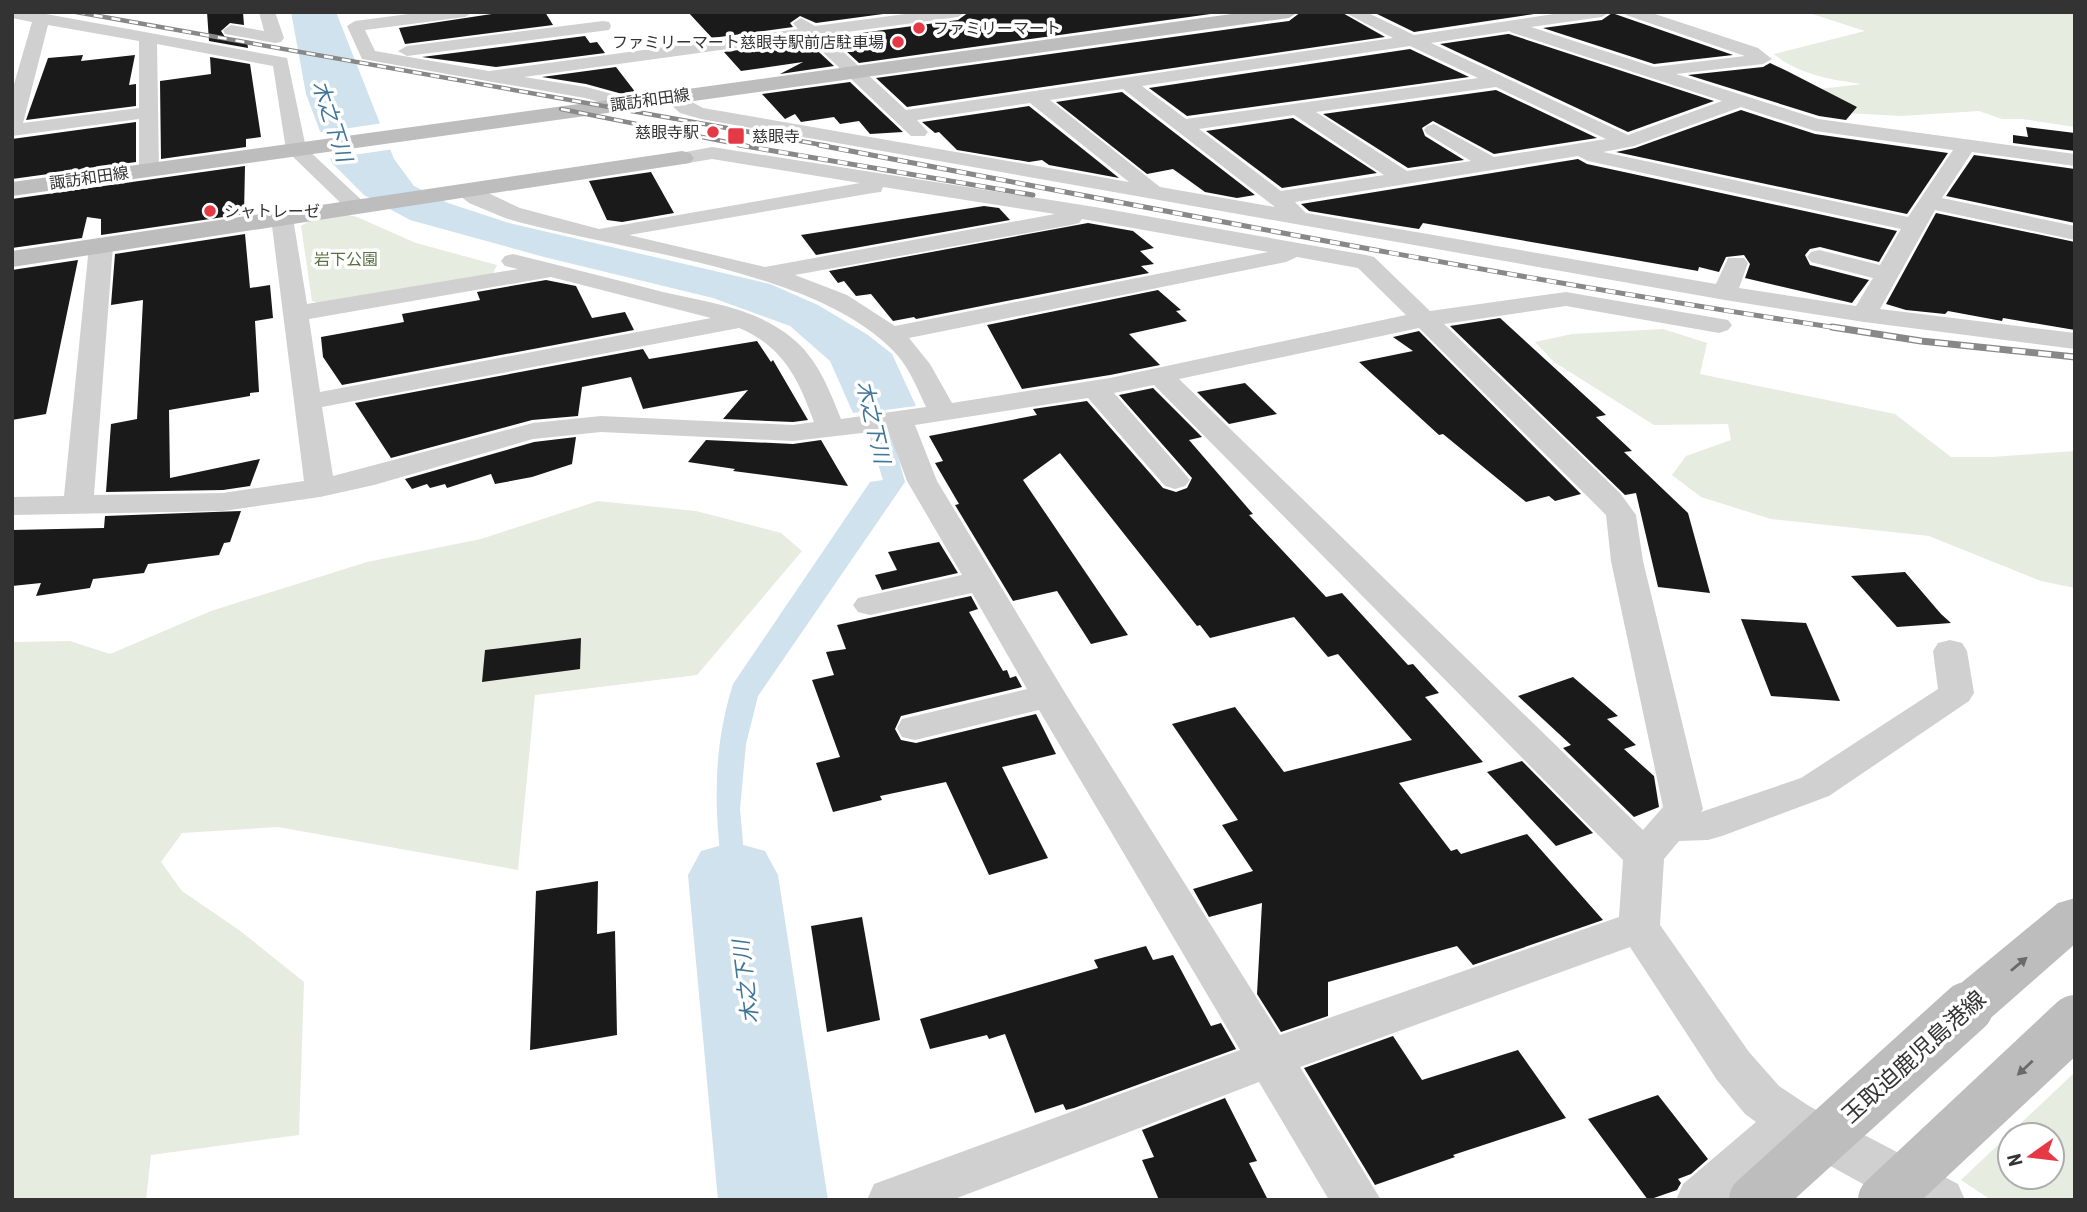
<svg xmlns="http://www.w3.org/2000/svg" width="2087" height="1212" viewBox="0 0 2087 1212" font-family="'Roboto Condensed','Noto Sans JP',sans-serif">
<style>
.green{fill:#e6ecdf;fill-rule:evenodd}
.water{fill:#cfe2ee}
.pier{fill:#fff}
.lines{fill:none;stroke-linecap:round;stroke-linejoin:round}
.river{fill:#cfe2ee;fill-rule:evenodd}
.building{fill:#1a1a1a}
.street{fill:#d0d0d0;fill-rule:evenodd}
.secondary{fill:#bdbdbd;fill-rule:evenodd}
.rail-far2-casing{stroke:#888;stroke-width:4.5}
.rail-far1-casing{stroke:#888;stroke-width:5}
.rail-casing{stroke:#888;stroke-width:7}
.rail-far2{stroke:#fff;stroke-width:2.5;stroke-dasharray:9;stroke-linecap:butt}
.rail-far1{stroke:#fff;stroke-width:3.5;stroke-dasharray:10;stroke-linecap:butt}
.rail{stroke:#fff;stroke-width:4.5;stroke-dasharray:13;stroke-linecap:butt}
.secondary-bridge{stroke:#bdbdbd;stroke-width:52}
.oneway{fill:#6a6a6a}
.poi-dot{fill:#e63946;stroke:#fff;stroke-width:2.5}
.labels{text-anchor:middle;dominant-baseline:central;stroke-width:7;stroke-linejoin:round;paint-order:stroke}
.far-poi-label{font-size:16px;fill:#333;stroke:#fff;text-anchor:start}
.far-street-label{font-size:16px;fill:#333;stroke:#fff}
.far-park-label{font-size:16px;fill:#56703f;stroke:#fff}
.water-label{font-size:21px;font-style:italic;fill:#3f7597;stroke:#fff}
.near-street-label{font-size:23px;fill:#333;stroke:#fff}
</style>
<rect width="100%" height="100%" fill="#fff"/>
<g class="green">
<path d="M1806 12H2075V127L2022 119H2002L1979 111 1901 116 1846 113 1803 91 1862 84C1832 80 1797 74 1774 54L1865 31Z"/>
<path d="M347 215 357 217 416 243 497 265 492 275 322 304 312 301 301 226 311 220Z"/>
<path d="M1663 329 1707 343 1700 374 1895 414 1951 457H1992L2075 451V588L2041 581 1929 536 1771 519 1701 497 1672 475 1686 456 1731 440 1728 424 1654 425 1554 362 1535 342 1572 334Z"/>
<path d="M598 501 696 511 781 533 802 551 697 675 535 695 518 870 278 827 182 833 161 862 182 891 239 930 304 982 299 1135 151 1155 146 1200H12V642L70 641 110 654 211 611 367 562 481 539Z"/>
<path d="M2075 1072V1200H1991L1961 1180ZM2052 1135V1177H2010V1135Z"/>
</g>
<path class="water" d="M291 12H336L394 159 414 186 448 203 509 223 770 284 818 305 868 335 892 354 916 406 885 410 905 482 758 696 746 744 740 809 747 888 760 974 739 977C723 876 701 785 733 684L870 482 883 480 862 412 853 413 830 361 790 326 713 298 544 257 410 220 364 195 332 163 306 94Z"/>
<path class="pier" d="M383 123 394 149 326 159 317 133Z"/>
<g class="lines">
<path class="river" d="M733 842 765 851 778 875 828 1200H718L688 875 701 851Z"/>
</g>
<g class="building">
<path d="M207 12H243L244 25 230 23 221 31 225 37 247 41 248 48 209 41Z"/>
<path d="M505 12H545L553 25 405 44 399 28Z"/>
<path d="M688 12H898L816 23 800 16 790 23 793 27 712 38Z"/>
<path d="M969 12H1225L859 63 831 37 958 20Z"/>
<path d="M1301 12H1341L1385 37 907 107 876 78 1289 21Z"/>
<path d="M1373 12H1548L1414 32Z"/>
<path d="M1612 13 1684 38 1733 55 1654 64 1543 28 1602 20Z"/>
<path d="M1508 34H1509L1714 101 1628 132 1440 44Z"/>
<path d="M585 36 590 43 597 42 605 53 496 67 422 57Z"/>
<path d="M807 41 834 66 780 74 803 62 741 71 724 52Z"/>
<path d="M1410 49 1469 77 1187 116 1149 88Z"/>
<path d="M83 55 81 61 135 55 129 85 136 84V106L26 120 48 58Z"/>
<path d="M210 57 250 64 261 137 246 139V147L161 159 160 81 211 74Z"/>
<path d="M1770 63 1787 71 1857 107 1846 120 1819 116 1688 75 1763 67Z"/>
<path d="M616 67 636 93 626 95 586 84 542 77Z"/>
<path d="M850 82 903 132 870 134 859 121 840 124 834 117 801 122 795 114 785 119 762 94Z"/>
<path d="M1496 90 1597 138 1494 154 1433 121 1422 128 1425 136 1464 160 1408 168 1323 114Z"/>
<path d="M1122 92 1255 195 1237 198 1205 192 1173 169 1147 174 1056 102Z"/>
<path d="M1029 106 1119 178 1049 165 1042 160 1029 162 957 150 939 132 935 133 922 122Z"/>
<path d="M1741 110 1815 134 1948 153 1907 214 1616 152 1635 148Z"/>
<path d="M1293 118 1377 173 1282 188 1206 131Z"/>
<path d="M136 122V162L12 179V139Z"/>
<path d="M2026 127 2075 133V151L2013 143V135L2028 137Z"/>
<path d="M1974 155 2075 169V223L1946 196Z"/>
<path d="M1578 159 1587 164 1897 231 1879 262 1820 247 1810 249 1805 255 1810 265 1869 280 1852 303 1745 278 1750 264 1744 255 1726 257 1719 272 1699 267 1698 271 1423 223 1419 229 1375 222 1309 211 1301 204Z"/>
<path d="M245 166 244 214 101 235V219L87 217 82 238 12 248V199Z"/>
<path d="M651 172 674 213 622 222 607 220 589 181Z"/>
<path d="M984 206 999 208 1010 220 816 255 801 235Z"/>
<path d="M1936 213 2075 242V330L2003 318 2002 321 1948 311 1945 314 1906 310 1886 304Z"/>
<path d="M1088 223 1133 231 1154 248 1140 251 1154 264 1141 266 1149 273 916 319 914 317 893 321 871 294 856 296 844 281 838 283 829 271Z"/>
<path d="M245 234 250 288 270 285 273 318 255 321 259 392 250 393V396L169 410 170 478 260 459 250 486 223 490 106 492 111 424 137 419 143 300 111 305 115 254Z"/>
<path d="M78 260 46 414 12 420V270Z"/>
<path d="M546 280 576 286 592 318 625 312 634 330 342 385 323 357 321 337 404 322 402 314 480 300 477 292Z"/>
<path d="M1158 290 1181 310 1176 311 1187 321 1129 334 1160 365 1110 375 1022 389 987 325Z"/>
<path d="M1500 318 1606 415 1596 417 1632 451 1624 452 1688 513 1710 593 1658 587 1636 493 1625 495 1450 326Z"/>
<path d="M1419 331 1581 494 1555 501 1549 496 1526 502 1443 434 1439 435 1359 362 1413 351 1393 337Z"/>
<path d="M757 341 771 362 773 360 808 420 793 422 723 419 748 390 643 409 631 377 582 387 578 416 532 420 391 458 355 403 643 349 649 359Z"/>
<path d="M1245 383 1277 414 1229 424 1197 392Z"/>
<path d="M1153 388 1202 437 1189 440 1253 514 1249 515 1326 597 1342 593 1408 665 1413 664 1439 693 1425 697 1483 762 1399 783 1451 851 1457 849 1461 854 1527 834 1603 920 1473 965 1457 946 1328 982V1016L1281 1032 1257 994 1262 903 1209 917 1193 889 1253 871 1222 825 1238 820 1172 724 1235 707 1284 772 1412 740 1338 654 1328 657 1294 617 1210 638 1200 625 1197 626 1060 453 1023 480 1128 635 1091 644 1057 591 1013 601 955 505 959 504 935 463 943 461 929 436 1037 415 1033 409 1087 401 1163 488 1176 492 1187 488 1192 478 1119 395Z"/>
<path d="M576 437 572 464 532 477 495 484 491 474 447 488 445 484 430 488 427 484 412 489 405 479 534 442Z"/>
<path d="M706 440 793 444 821 440 848 486 733 471 735 469 688 462Z"/>
<path d="M241 511 230 542 224 543 219 555 148 564 144 573 93 579 90 588 36 596 41 583 12 586V530L104 528 105 516Z"/>
<path d="M939 542 958 573 882 590 875 575 897 570 888 552Z"/>
<path d="M1905 572 1941 614 1951 623 1897 627 1851 576Z"/>
<path d="M971 596 978 609 969 612 1003 671 1007 670 1010 678 1016 676 1022 687 901 716 895 729 901 740 916 743 1036 714 1056 754 1002 767 1048 858 989 875 946 782 880 796 882 800 833 812 816 763 840 757 812 680 834 675 826 652 846 649 837 625Z"/>
<path d="M1741 619 1806 623 1840 701 1771 696Z"/>
<path d="M581 638 580 669 482 682 485 650Z"/>
<path d="M1573 677 1618 716 1607 719 1636 745 1624 749 1654 776 1659 807 1634 817 1563 748 1571 745 1518 696Z"/>
<path d="M1522 761 1593 833 1556 846 1487 772Z"/>
<path d="M598 881 597 934 615 931 617 1035 530 1050 536 891Z"/>
<path d="M862 917 880 1020 827 1032 811 926Z"/>
<path d="M1146 946 1153 960 1173 955 1211 1026 1221 1023 1236 1049 1074 1108 1066 1110 1063 1104 1035 1113 1005 1034 989 1039 987 1035 930 1049 920 1019 1098 968 1094 960Z"/>
<path d="M1393 1036 1422 1080 1518 1050 1566 1118 1453 1155 1455 1157 1375 1185 1304 1068Z"/>
<path d="M1658 1095 1708 1159 1691 1174 1678 1179 1681 1183 1677 1190 1648 1200 1588 1119Z"/>
<path d="M1225 1098 1257 1161 1249 1163 1268 1200H1159L1142 1160 1154 1157 1142 1130Z"/>
</g>
<g class="lines">
<g class="street">
<path d="M12 12H35L287 58 306 148 369 207 366 212H350L286 150 273 66 157 44 159 170 156 174H142L139 170V119L12 136V91L32 22 12 18ZM48 25 139 41V108L23 123Z"/>
<path d="M259 12H275L284 38 281 42 275 43 225 34 223 30 231 25 264 31Z"/>
<path d="M424 12H473L465 17 365 30 375 51 489 71 798 29 793 23 801 18 815 26 920 12H966L958 17 825 35 906 110 1393 38 1344 12H1366L1414 35 1567 12H1610L1602 17 1531 27 1654 67 1745 56 1626 15 1624 12H1649L1758 48 1772 59 1763 64 1676 74 1818 119 2075 154V166L1972 152 1942 198 2075 226V240L1935 210 1880 309 2075 333V349L1864 322 1725 300 701 119 680 113 662 97 671 91 703 108 1129 182 1030 103 917 120 928 132 925 136H911L808 38 524 77 586 87 631 99 633 103 631 107 624 109 585 98 362 59 347 26 355 21ZM1510 31V32L1722 101 1628 135 1431 43ZM1410 46 1478 78 1186 119 1142 86ZM1496 87 1606 139 1494 157 1434 124 1427 126 1424 130 1427 134 1471 161 1407 171 1316 112ZM1123 89 1275 207 1160 187 1050 100ZM1741 107 1815 131 1953 150 1908 217 1603 152 1634 146ZM1294 115 1384 175 1281 191 1199 129ZM1578 156 1588 161 1901 229 1880 265 1819 250 1811 252 1807 257 1811 262 1873 278 1856 306 1739 288 1748 263 1744 258H1728L1716 284 1306 213 1295 202Z"/>
<path d="M603 21 609 22 611 26 609 30 407 56 398 51 407 46Z"/>
<path d="M712 147 1095 207 1366 255 1374 257 1430 311 1566 292 1728 320 1732 325 1728 330 1719 333 1566 306 1444 324 1620 493 1636 515 1643 561 1703 809 1701 812 1801 778 1938 689 1933 651 1938 643 1950 640 1962 643 1967 651 1974 693 1969 701 1829 796 1722 836 1708 840 1679 841 1664 859 1660 925 1749 1052 1779 1086 1809 1106 1958 1184 1965 1200H1892L1796 1147 1737 1200H1676L1683 1184 1756 1122 1745 1114 1717 1080 1630 947 1300 1067 1381 1200H1329L1259 1082 952 1200H867L874 1184 1240 1050 1039 710 915 740 902 737 897 728 902 719 1027 689 972 593 870 615 858 612 853 605 858 598 962 575 907 481 888 430 793 441 601 432 533 439 374 485 320 497 223 511 12 515V497L64 496 89 246 93 241H109L113 246 94 495 223 493 304 481 271 218 274 213H290L293 218 307 304 518 269 505 266 501 261 505 256 513 254C563 266 613 279 663 292 707 302 756 308 792 338 817 358 829 389 841 419L926 407C918 390 910 370 898 356 821 268 616 251 505 218L469 203 454 191 457 186H473L520 208 599 229 860 183 712 159 682 164 675 162 672 158 675 154ZM883 187 1055 214 765 267 629 235 873 193 881 192ZM1082 219 1268 252 895 326 847 295 795 275 1071 225 1079 223ZM1297 257 1358 268 1406 315 1110 378 952 403 930 364 909 338 1286 262ZM551 277 711 318 320 392 309 319ZM739 328C783 346 799 380 814 422L793 425 601 416 533 423 333 476 322 407ZM1419 328 1606 515 1611 561 1663 807 1643 830 1179 379ZM1154 385 1623 860 1619 917 1280 1035 1067 696 937 481 915 425 1088 398 1165 486 1175 489 1185 486 1190 480 1185 474 1114 393Z"/>
</g>
<g class="secondary">
<path d="M1246 12H1298L1289 18 12 196V182Z"/>
<path d="M682 151 690 153 694 158 690 163 12 267V251Z"/>
<path d="M2075 898V944L1985 1023 1967 1029 1949 1023 1941 1008 1949 993 2058 903Z"/>
</g>
<g class="rail-far2-casing">
<g id="rail-far2">
<path d="M76 12 828 146"/>
<path d="M561 109 747 146"/>
</g>
</g>
<g class="rail-far1-casing">
<g id="rail-far1">
<path d="M739 145 1033 195"/>
<path d="M819 145C1160 210 1501 277 1844 329"/>
</g>
</g>
<g class="rail-casing">
<path id="rail" d="M1832 327 1921 341 2075 357"/>
</g>
<use href="#rail-far2" class="rail-far2"/>
<use href="#rail-far1" class="rail-far1"/>
<use href="#rail" class="rail"/>
<g class="secondary-bridge">
<path d="M1755 1200 1967 1008"/>
<path d="M1884 1200 2075 1021"/>
</g>
</g>
<defs><path id="oneway-solid" d="M-6-.8H1V-3.2L6.5 0L1 3.2V.8H-6Z" transform="scale(1.75)"/></defs>
<g class="oneway">
<use href="#oneway-solid" transform="translate(2019 964) rotate(-40)"/>
<use href="#oneway-solid" transform="translate(2025 1068) rotate(137)"/>
</g>
<g class="poi-dot">
<circle cx="919" cy="28" r="7"/>
<circle cx="898" cy="42" r="7"/>
<circle cx="713" cy="132" r="7"/>
<rect x="727" y="127" width="18" height="18" rx="3.5"/>
<circle cx="210" cy="211" r="7"/>
</g>
<g class="labels">
<g class="far-poi-label">
<text x="933" y="28">ファミリーマート</text>
<text x="884" y="42" text-anchor="end">ファミリーマート慈眼寺駅前店駐車場</text>
<text x="699" y="132" text-anchor="end">慈眼寺駅</text>
<text x="752" y="136">慈眼寺</text>
<text x="224" y="211">シャトレーゼ</text>
</g>
<g class="far-street-label">
<text transform="translate(650 100) rotate(-8)">諏訪和田線</text>
<text transform="translate(89 178) rotate(-8)">諏訪和田線</text>
</g>
<g class="far-park-label">
<text x="346" y="259">岩下公園</text>
</g>
<g class="water-label">
<text transform="translate(332 121) rotate(72)">木之下川</text>
<text transform="translate(873 422) rotate(77)">木之下川</text>
<text transform="translate(746 982) rotate(-97)">木之下川</text>
</g>
<g class="near-street-label">
<text transform="translate(1914 1057) rotate(-42)">玉取迫鹿児島港線</text>
</g>
</g>
<rect width="2087" height="1212" fill="none" stroke="#333333" stroke-width="28"/>
<g transform="translate(2031 1156) rotate(256)"><circle r="33" fill="#ffffff" stroke="#adadad" stroke-width="2"/>
<path d="M0-5L12 26L0 18L-12 26Z" fill="#e63946"/>
<text y="-10" font-size="19" font-weight="bold" text-anchor="middle" fill="#333333">N</text>
</g>
</svg>
